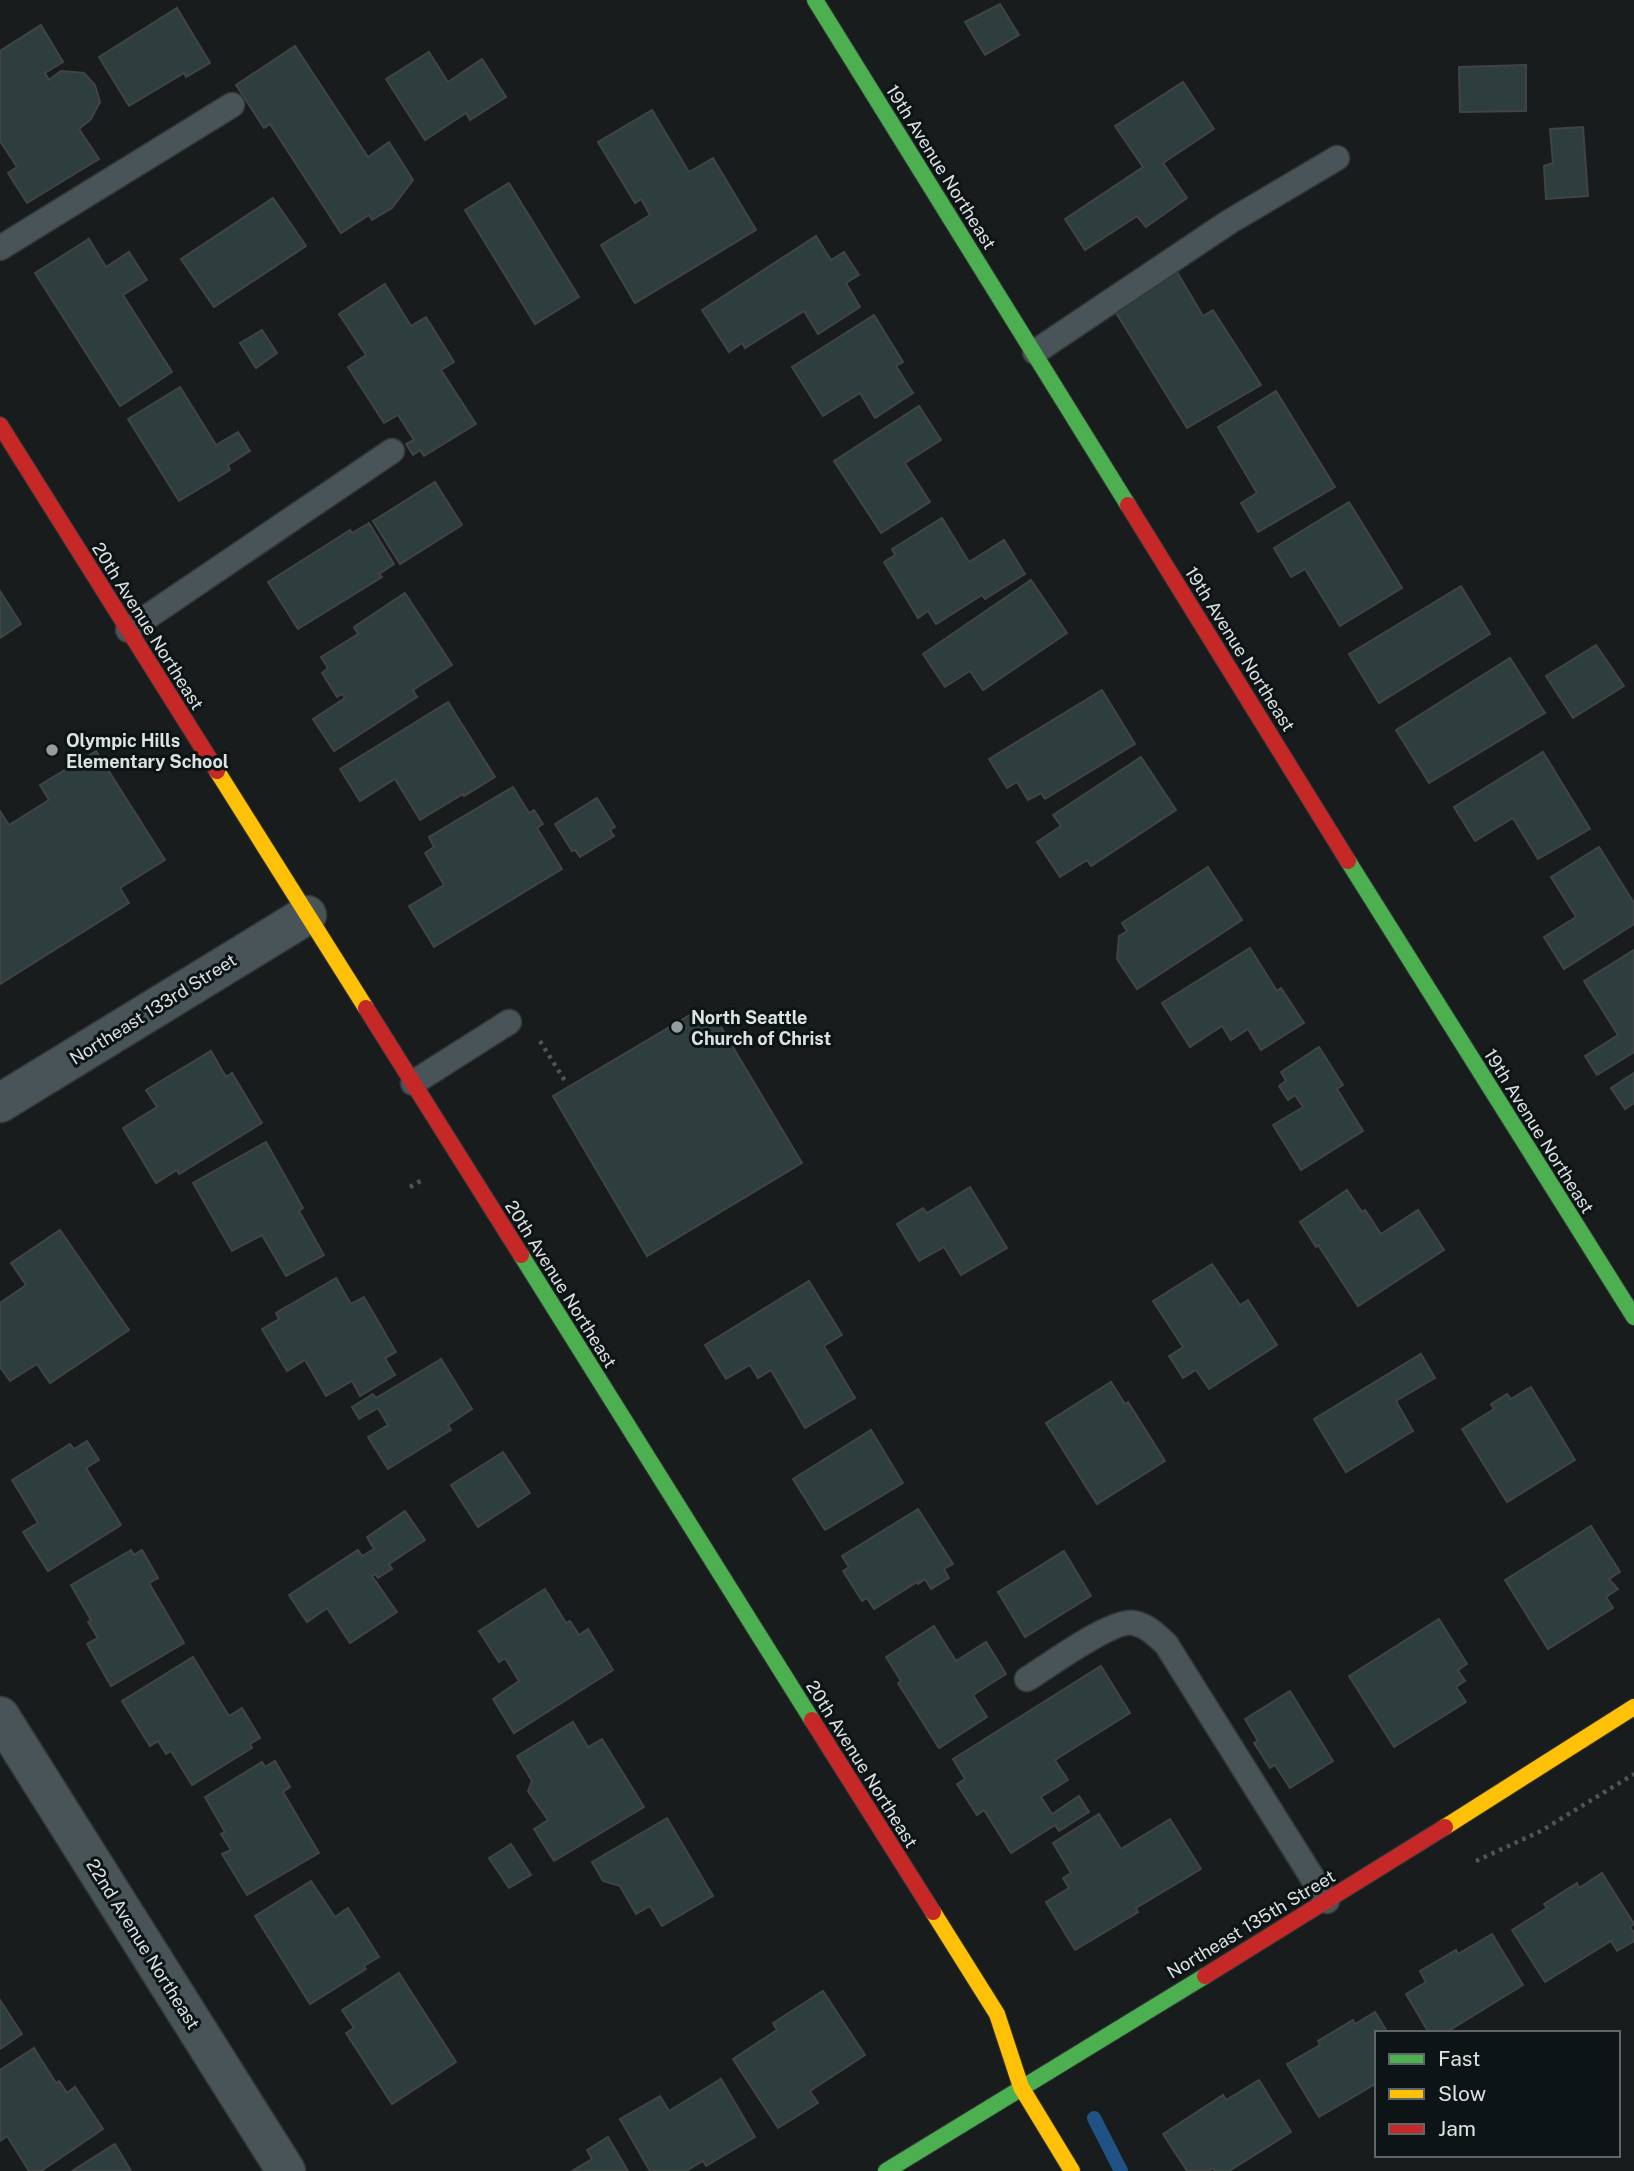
<svg xmlns="http://www.w3.org/2000/svg" width="1634" height="2171" viewBox="0 0 1634 2171" font-family="'Public Sans',sans-serif">
<style>
.lines{fill:none;stroke-linecap:round;stroke-linejoin:round}
.stream{stroke:#205286;stroke-width:14}
.building{fill:#2e3d3d;stroke:#414444;stroke-width:2}
.lane-casing{stroke:#343737;stroke-width:27}
.street-casing{stroke:#343737;stroke-width:41}
.fast-casing{stroke:#343737;stroke-width:18}
.slow-casing{stroke:#343737;stroke-width:18}
.jam-casing{stroke:#343737;stroke-width:18}
.path{stroke:#4e5659;stroke-width:4.5;stroke-dasharray:3.5 5;stroke-linecap:butt}
.lane{stroke:#495458;stroke-width:24}
.street{stroke:#495458;stroke-width:38}
.fast{stroke:#4caf50;stroke-width:16}
.slow{stroke:#ffc107;stroke-width:16}
.jam{stroke:#c62828;stroke-width:16}
.poi-dot{fill:#979c9d;stroke:#0d1415;stroke-width:2.5}
.labels{text-anchor:middle;dominant-baseline:central;stroke-width:6;stroke-linejoin:round;paint-order:stroke}
.street-label{font-size:18px;fill:#dce1e2;stroke:#0d1415}
.poi-label{font-size:18px;font-weight:bold;fill:#dce1e2;stroke:#0d1415;text-anchor:start}
</style>
<rect width="100%" height="100%" fill="#181c1c"/>
<g class="lines">
<path class="stream" d="M1094 2118 1121 2171"/>
</g>
<g class="building">
<path d="M1000 4 1019 35 985 55 965 22Z"/>
<path d="M177 8 210 63 186 77 184 73 129 106 99 57Z"/>
<path d="M41 25 63 62 45 73 49 80 61 71 84 73 95 85 100 102 91 119 79 129 99 159 27 203 8 173 17 167 0 141V51Z"/>
<path d="M295 46 368 157 389 142 413 180 392 208 372 220 369 215 341 233 270 124 264 128 236 85Z"/>
<path d="M429 52 448 82 482 59 506 97 470 120 466 113 425 140 386 79Z"/>
<path d="M1526 65V111L1460 112 1459 67Z"/>
<path d="M1183 82 1214 129 1163 163 1187 198 1146 227 1137 216 1085 250 1065 219 1143 167 1115 126Z"/>
<path d="M652 110 689 172 713 158 756 230 635 303 601 245 650 215 641 199 635 203 598 142Z"/>
<path d="M1583 127 1588 196 1546 199 1544 166 1553 163 1550 129Z"/>
<path d="M509 183 579 297 535 324 465 210Z"/>
<path d="M273 198 306 246 214 307 181 259Z"/>
<path d="M816 236 831 260 844 252 859 275 846 283 860 307 818 334 804 311 745 348 742 343 729 352 702 310Z"/>
<path d="M89 239 106 267 129 252 147 280 123 295 172 372 120 406 35 273Z"/>
<path d="M1177 272 1203 316 1213 310 1261 385 1187 428 1115 311Z"/>
<path d="M385 284 411 326 426 317 454 362 441 370 476 424 424 456 420 450 413 455 406 444 414 440 398 415 384 423 348 367 366 355 339 314Z"/>
<path d="M874 315 903 362 896 366 913 393 875 418 860 393 823 416 792 367Z"/>
<path d="M262 330 277 353 256 368 240 343Z"/>
<path d="M180 387 216 445 238 432 250 451 228 465 230 470 179 501 128 419Z"/>
<path d="M1276 391 1335 487 1258 532 1241 503 1257 493 1218 427Z"/>
<path d="M919 406 941 440 905 463 930 502 881 533 834 461Z"/>
<path d="M435 482 462 525 400 564 373 521Z"/>
<path d="M1349 502 1402 588 1340 626 1305 569 1291 577 1274 548Z"/>
<path d="M942 518 969 562 1004 540 1025 574 985 599 982 595 936 624 928 611 918 618 884 562 895 555 892 549Z"/>
<path d="M369 523 394 564 379 574 382 577 298 629 268 582 350 530 352 533Z"/>
<path d="M1031 580 1067 633 983 690 970 671 945 687 923 654Z"/>
<path d="M1461 586 1490 634 1379 703 1349 654Z"/>
<path d="M0 591 21 624 0 638Z"/>
<path d="M405 593 452 665 413 690 417 697 334 751 313 719 345 698 342 694 337 697 322 673 328 668 321 657 358 634 354 627Z"/>
<path d="M1596 645 1624 686 1573 718 1546 676Z"/>
<path d="M1510 658 1545 713 1429 783 1396 730Z"/>
<path d="M1102 690 1135 744 1045 799 1041 793 1028 800 1017 782 1007 788 989 759Z"/>
<path d="M448 702 495 777 464 796 463 794 420 820 395 779 360 801 340 769Z"/>
<path d="M96 751 165 860 120 888 129 903 0 984V811L9 825 49 800 40 785Z"/>
<path d="M1543 752 1590 829 1538 859 1513 818 1475 841 1454 807Z"/>
<path d="M1141 757 1176 810 1091 866 1087 860 1060 877 1037 842 1061 826 1053 815Z"/>
<path d="M513 787 529 813 534 810 543 824 537 828 562 869 434 947 409 906 444 885 425 853 434 847 429 837Z"/>
<path d="M597 798 615 827 610 830 614 836 580 857 575 850 572 851 555 824Z"/>
<path d="M1599 847 1634 903V924L1564 969 1544 937 1576 917 1551 877Z"/>
<path d="M1208 867 1242 920 1137 989 1117 959 1119 936 1127 931 1122 923Z"/>
<path d="M1250 948 1277 991 1281 988 1304 1023 1261 1050 1248 1029 1231 1040 1222 1026 1190 1047 1162 1003Z"/>
<path d="M1634 950V1052L1597 1075 1585 1056 1618 1035 1584 981Z"/>
<path d="M700 1009 704 1016 712 1012 802 1163 647 1256 553 1096Z"/>
<path d="M1319 1047 1343 1085 1337 1089 1363 1131 1301 1170 1273 1125 1303 1107 1295 1095 1288 1100 1279 1086 1286 1081 1281 1072Z"/>
<path d="M211 1051 226 1077 232 1073 262 1123 179 1174 177 1170 156 1183 123 1128 157 1107 146 1090Z"/>
<path d="M1634 1073V1103L1625 1109 1611 1088Z"/>
<path d="M266 1142 303 1208 299 1211 324 1255 286 1276 262 1235 232 1251 193 1183Z"/>
<path d="M970 1187 1007 1248 961 1275 944 1247 919 1261 897 1224 923 1208 927 1213Z"/>
<path d="M1347 1190 1362 1212 1365 1210 1381 1234 1418 1210 1444 1250 1358 1306 1318 1245 1316 1247 1300 1222Z"/>
<path d="M60 1230 129 1330 50 1383 37 1364 10 1381 0 1367V1303L26 1285 11 1263Z"/>
<path d="M1212 1264 1240 1305 1248 1300 1277 1345 1209 1389 1196 1370 1183 1378 1169 1356 1183 1347 1153 1301Z"/>
<path d="M336 1278 351 1304 364 1297 396 1352 385 1358 395 1375 360 1396 352 1381 326 1396 305 1360 287 1371 262 1329 279 1319 276 1313Z"/>
<path d="M809 1281 842 1335 824 1346 855 1398 805 1428 771 1370 758 1378 750 1365 726 1379 705 1345Z"/>
<path d="M1421 1354 1435 1378 1396 1401 1413 1431 1346 1472 1314 1419Z"/>
<path d="M441 1359 472 1409 448 1425 451 1430 388 1469 368 1437 388 1425 378 1408 359 1419 352 1407 373 1394 376 1398Z"/>
<path d="M1111 1382 1125 1404 1128 1402 1165 1461 1097 1504 1046 1423Z"/>
<path d="M1531 1387 1575 1460 1507 1502 1462 1429 1494 1409 1491 1404 1507 1394 1511 1399Z"/>
<path d="M871 1430 903 1483 825 1530 793 1479Z"/>
<path d="M87 1441 99 1460 86 1468 121 1525 48 1571 23 1532 38 1523 12 1480 70 1444 74 1449Z"/>
<path d="M503 1452 530 1493 478 1527 451 1485Z"/>
<path d="M918 1509 953 1564 944 1569 949 1578 931 1589 925 1579 918 1584 917 1582 874 1609 867 1598 862 1601 843 1571 849 1567 842 1556Z"/>
<path d="M405 1511 425 1540 389 1564 392 1569 378 1578 375 1574 372 1576 397 1612 350 1643 327 1608 307 1622 289 1595 358 1550 362 1556 374 1549 367 1537Z"/>
<path d="M1591 1526 1620 1572 1609 1579 1618 1589 1606 1597 1613 1608 1548 1649 1505 1580Z"/>
<path d="M131 1550 134 1555 142 1550 158 1578 149 1583 184 1643 111 1686 87 1644 98 1638 88 1622 91 1620 71 1585Z"/>
<path d="M1064 1551 1091 1596 1025 1637 998 1592Z"/>
<path d="M545 1589 566 1623 570 1621 579 1635 588 1629 613 1670 514 1733 493 1699 519 1681 505 1658 499 1662 479 1631Z"/>
<path d="M1439 1619 1467 1664 1458 1670 1465 1681 1456 1687 1466 1702 1394 1747 1349 1676Z"/>
<path d="M934 1626 956 1661 986 1642 1006 1674 973 1695 987 1717 939 1748 898 1683 901 1681 886 1657Z"/>
<path d="M193 1657 229 1716 242 1708 260 1738 250 1744 252 1748 192 1785 171 1751 166 1754 158 1741 150 1746 122 1701Z"/>
<path d="M1101 1666 1130 1713 1055 1760 1068 1780 1041 1797 1052 1814 1079 1796 1089 1812 1059 1831 1055 1825 1011 1853 984 1810 977 1815 957 1784 965 1779 953 1759Z"/>
<path d="M1290 1691 1333 1761 1290 1788 1275 1765 1270 1768 1254 1743 1258 1741 1245 1719Z"/>
<path d="M573 1722 588 1747 602 1739 644 1807 554 1861 534 1829 548 1820 528 1791 532 1781 517 1756Z"/>
<path d="M275 1761 290 1787 283 1792 319 1853 247 1895 222 1854 231 1850 221 1834 225 1832 205 1797 262 1762 265 1767Z"/>
<path d="M1099 1814 1121 1849 1170 1819 1201 1869 1136 1908 1138 1912 1075 1950 1046 1902 1069 1888 1063 1878 1071 1873 1053 1843Z"/>
<path d="M667 1818 713 1896 662 1926 650 1906 636 1914 620 1886 603 1881 592 1862Z"/>
<path d="M511 1844 531 1875 509 1888 489 1858Z"/>
<path d="M1602 1873 1634 1924 1630 1927 1634 1933V1941L1617 1951 1611 1941 1545 1982 1512 1930 1547 1908 1544 1904 1577 1883 1579 1888Z"/>
<path d="M311 1881 335 1917 348 1908 379 1957 364 1966 366 1969 310 2004 255 1916Z"/>
<path d="M1492 1934 1523 1985 1445 2033H1429L1406 1994 1426 1982 1420 1971 1456 1950 1458 1954Z"/>
<path d="M399 1973 456 2062 392 2104 346 2033 354 2028 342 2010Z"/>
<path d="M823 1991 865 2055 810 2091 818 2103 778 2128 733 2059 777 2030 773 2023Z"/>
<path d="M0 2000 22 2034 0 2049Z"/>
<path d="M1375 2012 1388 2033H1377V2083L1319 2117 1287 2064 1320 2045 1318 2041 1353 2020 1355 2024Z"/>
<path d="M34 2048 56 2083 59 2081 67 2093 75 2087 103 2129 41 2171H29L7 2136 0 2141V2070Z"/>
<path d="M721 2079 755 2137 706 2166 703 2161 686 2171H650L620 2119 660 2096 669 2111Z"/>
<path d="M1259 2080 1291 2132 1229 2171H1215L1213 2168 1209 2171H1187L1163 2134 1223 2095 1226 2100Z"/>
<path d="M608 2137 628 2171H572L592 2159 587 2150Z"/>
<path d="M115 2144 131 2171H72Z"/>
</g>
<g class="lines">
<g class="lane-casing">
<g id="lane">
<path d="M0 248 232 105"/>
<path d="M1035 352 1229 222 1337 158"/>
<path d="M128 630 392 451"/>
<path d="M413 1083 509 1022"/>
<path d="M1027 1679C1047 1667 1113 1618 1134 1623 1148 1626 1156 1635 1166 1644L1327 1901"/>
</g>
</g>
<g class="street-casing">
<g id="street">
<path d="M0 1103 307 915"/>
<path d="M0 1716 286 2171"/>
</g>
</g>
<g class="fast-casing">
<g id="fast">
<path d="M815 0 1128 505"/>
<path d="M1348 861 1634 1317"/>
<path d="M521 1255 812 1720"/>
<path d="M886 2171 1205 1976"/>
</g>
</g>
<g class="slow-casing">
<g id="slow">
<path d="M217 771 366 1008"/>
<path d="M1445 1827 1634 1707"/>
<path d="M933 1912 997 2014 1021 2087 1072 2171"/>
</g>
</g>
<g class="jam-casing">
<g id="jam">
<path d="M0 425 217 771"/>
<path d="M1128 505 1348 861"/>
<path d="M366 1008 521 1255"/>
<path d="M812 1720 933 1912"/>
<path d="M1205 1976 1445 1827"/>
</g>
</g>
<g class="path">
<path d="M540 1041 565 1081"/>
<path d="M410 1187 424 1179"/>
<path d="M1476 1861 1541 1831 1634 1774"/>
</g>
<use href="#lane" class="lane"/>
<use href="#street" class="street"/>
<use href="#fast" class="fast"/>
<use href="#slow" class="slow"/>
<use href="#jam" class="jam"/>
</g>
<g class="poi-dot">
<circle cx="52" cy="750" r="7"/>
<circle cx="677" cy="1027" r="7"/>
</g>
<g class="labels">
<g class="street-label">
<text transform="translate(941 167) rotate(58)">19th Avenue Northeast</text>
<text transform="translate(148 626) rotate(58)">20th Avenue Northeast</text>
<text transform="translate(1240 649) rotate(58)">19th Avenue Northeast</text>
<text transform="translate(153 1009) rotate(-32)">Northeast 133rd Street</text>
<text transform="translate(1539 1131) rotate(58)">19th Avenue Northeast</text>
<text transform="translate(561 1284) rotate(58)">20th Avenue Northeast</text>
<text transform="translate(862 1764) rotate(58)">20th Avenue Northeast</text>
<text transform="translate(1251 1924) rotate(-31)">Northeast 135th Street</text>
<text transform="translate(143 1944) rotate(58)">22nd Avenue Northeast</text>
</g>
<g class="poi-label">
<text x="66" y="740">Olympic Hills<tspan x="66" dy="21">Elementary School</tspan></text>
<text x="691" y="1017">North Seattle<tspan x="691" dy="21">Church of Christ</tspan></text>
</g>
</g>
<rect x="1375" y="2031" width="245" height="126" fill="#0d1415" stroke="#606667" stroke-width="2"/>
<rect x="1389" y="2054" width="35" height="10" fill="#4caf50" stroke="#606667" stroke-width="2"/>
<text x="1438" y="2066" font-size="21" fill="#dce1e2">Fast</text>
<rect x="1389" y="2089" width="35" height="10" fill="#ffc107" stroke="#606667" stroke-width="2"/>
<text x="1438" y="2101" font-size="21" fill="#dce1e2">Slow</text>
<rect x="1389" y="2124" width="35" height="10" fill="#c62828" stroke="#606667" stroke-width="2"/>
<text x="1438" y="2136" font-size="21" fill="#dce1e2">Jam</text>
</svg>
